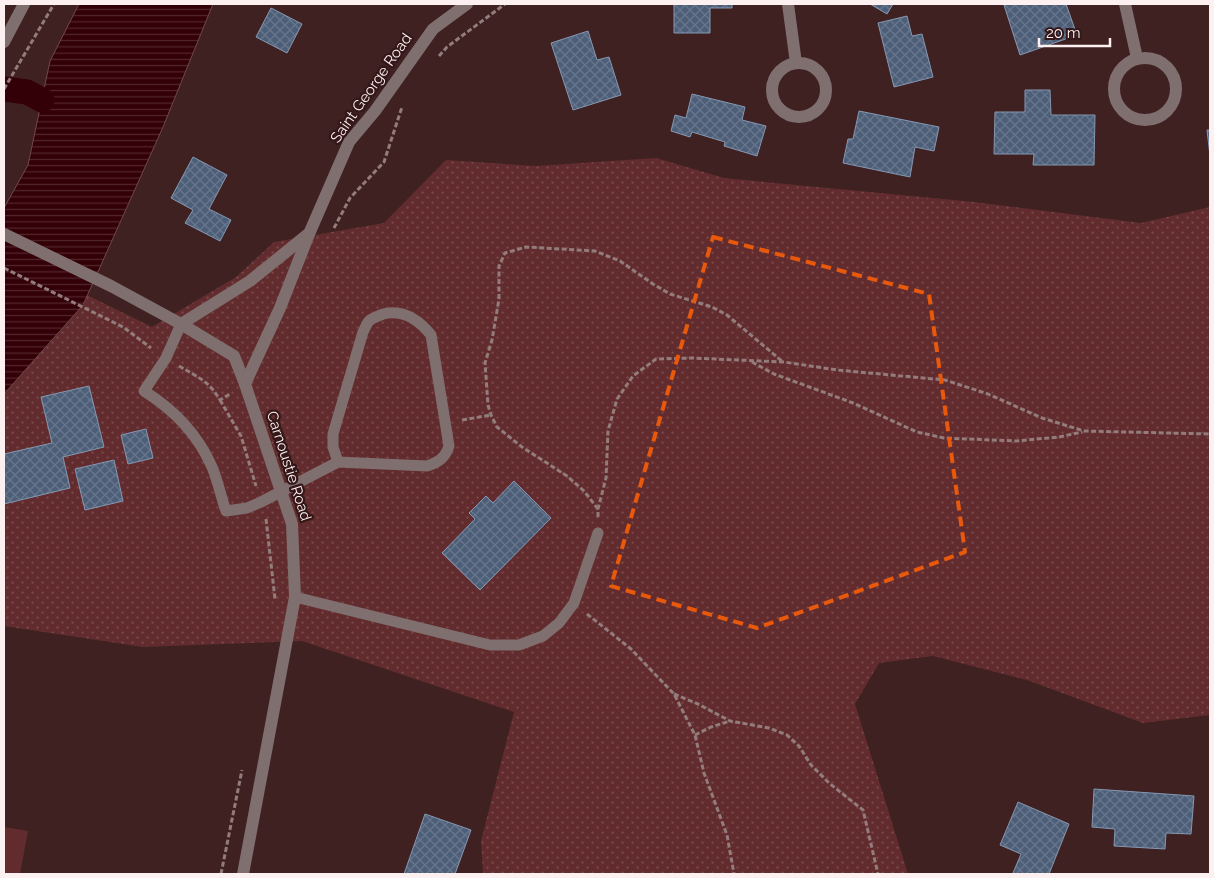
<svg xmlns="http://www.w3.org/2000/svg" width="1214" height="878" viewBox="0 0 1214 878" font-family="Raleway,sans-serif">
<style>
.grass{fill:url(#grass-dots)}
.garden{fill:#622c2e}
.water{fill:url(#water-rules);stroke:#70484d}
.lines{fill:none;stroke-linecap:round;stroke-linejoin:round}
.canal{stroke:#330007;stroke-width:25}
.building{fill:url(#building-cross-hatch);stroke:#8498b3}
.path{stroke:#937c7c;stroke-width:3;stroke-dasharray:5 2.5;stroke-linecap:butt}
.service{stroke:#7f6f6e;stroke-width:11}
.minor{stroke:#7f6f6e;stroke-width:12}
.marked{fill:none;stroke:#e8590c;stroke-width:4;stroke-dasharray:10 6;stroke-linejoin:round}
.labels{text-anchor:middle;dominant-baseline:central;stroke-width:4.5;stroke-linejoin:round;paint-order:stroke}
.street-label{font-size:15px;fill:#fdf0f0;stroke:#341718}
</style>
<defs>
<pattern id="grass-dots" width="8" height="8" patternUnits="userSpaceOnUse" patternTransform="scale(1.25)"><rect width="8" height="8" fill="#622c2e"/><path d="M2 2h.1M6 6h.1" fill="none" stroke="#794b4d" stroke-width="1.8" stroke-linecap="round"/></pattern>
<pattern id="water-rules" width="6" height="5" patternUnits="userSpaceOnUse" patternTransform="scale(1.25)"><rect width="6" height="5" fill="#330007"/><path d="M0 2.5h6" fill="none" stroke="#51262b"/></pattern>
<pattern id="building-cross-hatch" width="8" height="8" patternUnits="userSpaceOnUse" patternTransform="scale(1.25)"><rect width="8" height="8" fill="#4d5f78"/><path d="M0 0l8 8M0 8l8-8" fill="none" stroke="#68768c"/></pattern>
</defs>
<rect width="100%" height="100%" fill="#3f2121"/>
<path class="grass" d="M656 158 724 178 974 202 1141 223 1210 207V715L1143 723 1027 680 933 656 879 663 855 704 908 874H483L481 841 514 712 302 641 143 647 4 626V394L83 305 87 295 152 327 236 277 274 242 384 223 446 160 536 166Z"/>
<path class="garden" d="M4 827 28 831 20 874H4Z"/>
<path class="water" d="M79 4H213L163 127 83 305 4 394V208L28 165 50 61Z"/>
<g class="lines">
<path class="canal" d="M4 89 27 92 42 100"/>
</g>
<g class="building">
<path d="M674 4H732V8H710V33H674Z"/>
<path d="M870 4H893L887 14Z"/>
<path d="M1008 4H1066L1077 35 1020 55 1004 5Z"/>
<path d="M271 8 302 24 287 53 256 37Z"/>
<path d="M907 16 912 36 922 34 933 77 894 87 878 23Z"/>
<path d="M588 31 597 60 609 57 621 95 573 110 551 43Z"/>
<path d="M1025 90H1050L1051 115H1095L1094 165H1033L1034 154H994L995 112H1025Z"/>
<path d="M692 94 745 107 742 120 766 126 757 156 724 146 725 142 692 132 690 137 671 131 675 115 686 118Z"/>
<path d="M859 111 939 127 934 151 915 147 910 177 843 163 848 139H853Z"/>
<path d="M1207 130H1210V156Z"/>
<path d="M193 157 227 175 209 209 231 220 220 241 185 223 193 210 171 198Z"/>
<path d="M89 386 104 447 63 457 70 488 4 504V454L52 443 41 397Z"/>
<path d="M146 429 153 458 128 464 121 435Z"/>
<path d="M114 460 123 501 85 510 75 469Z"/>
<path d="M514 481 551 518 480 590 442 553 475 519 469 513 486 496 493 503Z"/>
<path d="M1094 789 1194 796 1191 834 1166 833 1165 849 1114 846 1115 829 1092 827Z"/>
<path d="M1018 802 1069 824 1049 874H1017L1013 873 1021 854 1000 845Z"/>
<path d="M425 814 471 830 455 874H404Z"/>
</g>
<g class="lines">
<g class="path">
<path d="M439 56 447 47 505 4"/>
<path d="M4 89 54 4"/>
<path d="M334 228 350 198 384 162 402 107"/>
<path d="M4 268 123 327 151 348"/>
<path d="M752 362 774 374 853 403 917 432 944 438 1016 441 1059 437 1082 432"/>
<path d="M179 366C199 378 208 380 220 400L230 394"/>
<path d="M220 400 241 436 256 486"/>
<path d="M462 420 491 415"/>
<path d="M598 509 584 491 567 476 522 447 497 427 491 415 488 405 485 363 492 340 499 299V266L505 253 526 247 595 251 620 261 653 284 670 294 712 307 727 315 783 362"/>
<path d="M598 517V509L606 478 608 431 617 399 633 376 656 359 692 358 784 362 837 370 945 380 988 394 1042 418 1084 431 1210 434"/>
<path d="M266 519 275 599"/>
<path d="M587 614 631 649 674 694 695 735 704 773 727 835 734 874"/>
<path d="M674 694 698 704 730 721 769 728 787 735 799 746 811 765 829 783 863 810 878 874"/>
<path d="M695 735 711 727 730 721"/>
<path d="M221 874 242 770"/>
</g>
<g class="service">
<path d="M181 324 166 358 144 391C173 409 198 435 212 467 218 481 221 497 226 511L247 508 261 502 338 462 427 466C439 462 445 458 449 446L431 335C419 320 403 309 383 314 379 316 372 318 369 321 366 324 365 329 363 332L333 434V447L338 462"/>
<path d="M295 597 490 645H519L543 636 559 623 574 603 598 533"/>
</g>
<g class="minor">
<path d="M788 4 796 63"/>
<path d="M1125 4 1137 58"/>
<path d="M4 42 24 4"/>
<circle cx="1145" cy="89" r="31"/>
<circle cx="799" cy="90" r="27"/>
<path d="M4 234 111 286 181 324 234 356 245 384 292 524 295 597 243 874"/>
<path d="M181 324 250 281 307 235"/>
<path d="M245 384 280 308 309 234 349 142 375 111 433 29 467 4"/>
</g>
</g>
<path class="marked" d="M713 237 929 294 965 552 757 628 611 586Z"/>
<g class="labels">
<g class="street-label">
<text transform="translate(371 88) rotate(-55)">Saint George Road</text>
<text transform="translate(289 466) rotate(72)">Carnoustie Road</text>
</g>
</g>
<rect width="1214" height="878" fill="none" stroke="#fdf0f0" stroke-width="10"/>
<path d="M1039 38v8h71v-8" fill="none" stroke="#fdf0f0" stroke-width="2.5"/>
<text x="1046" y="38" font-size="15" fill="#fdf0f0" stroke="#341718" stroke-width="4" paint-order="stroke">20 m</text>
</svg>
